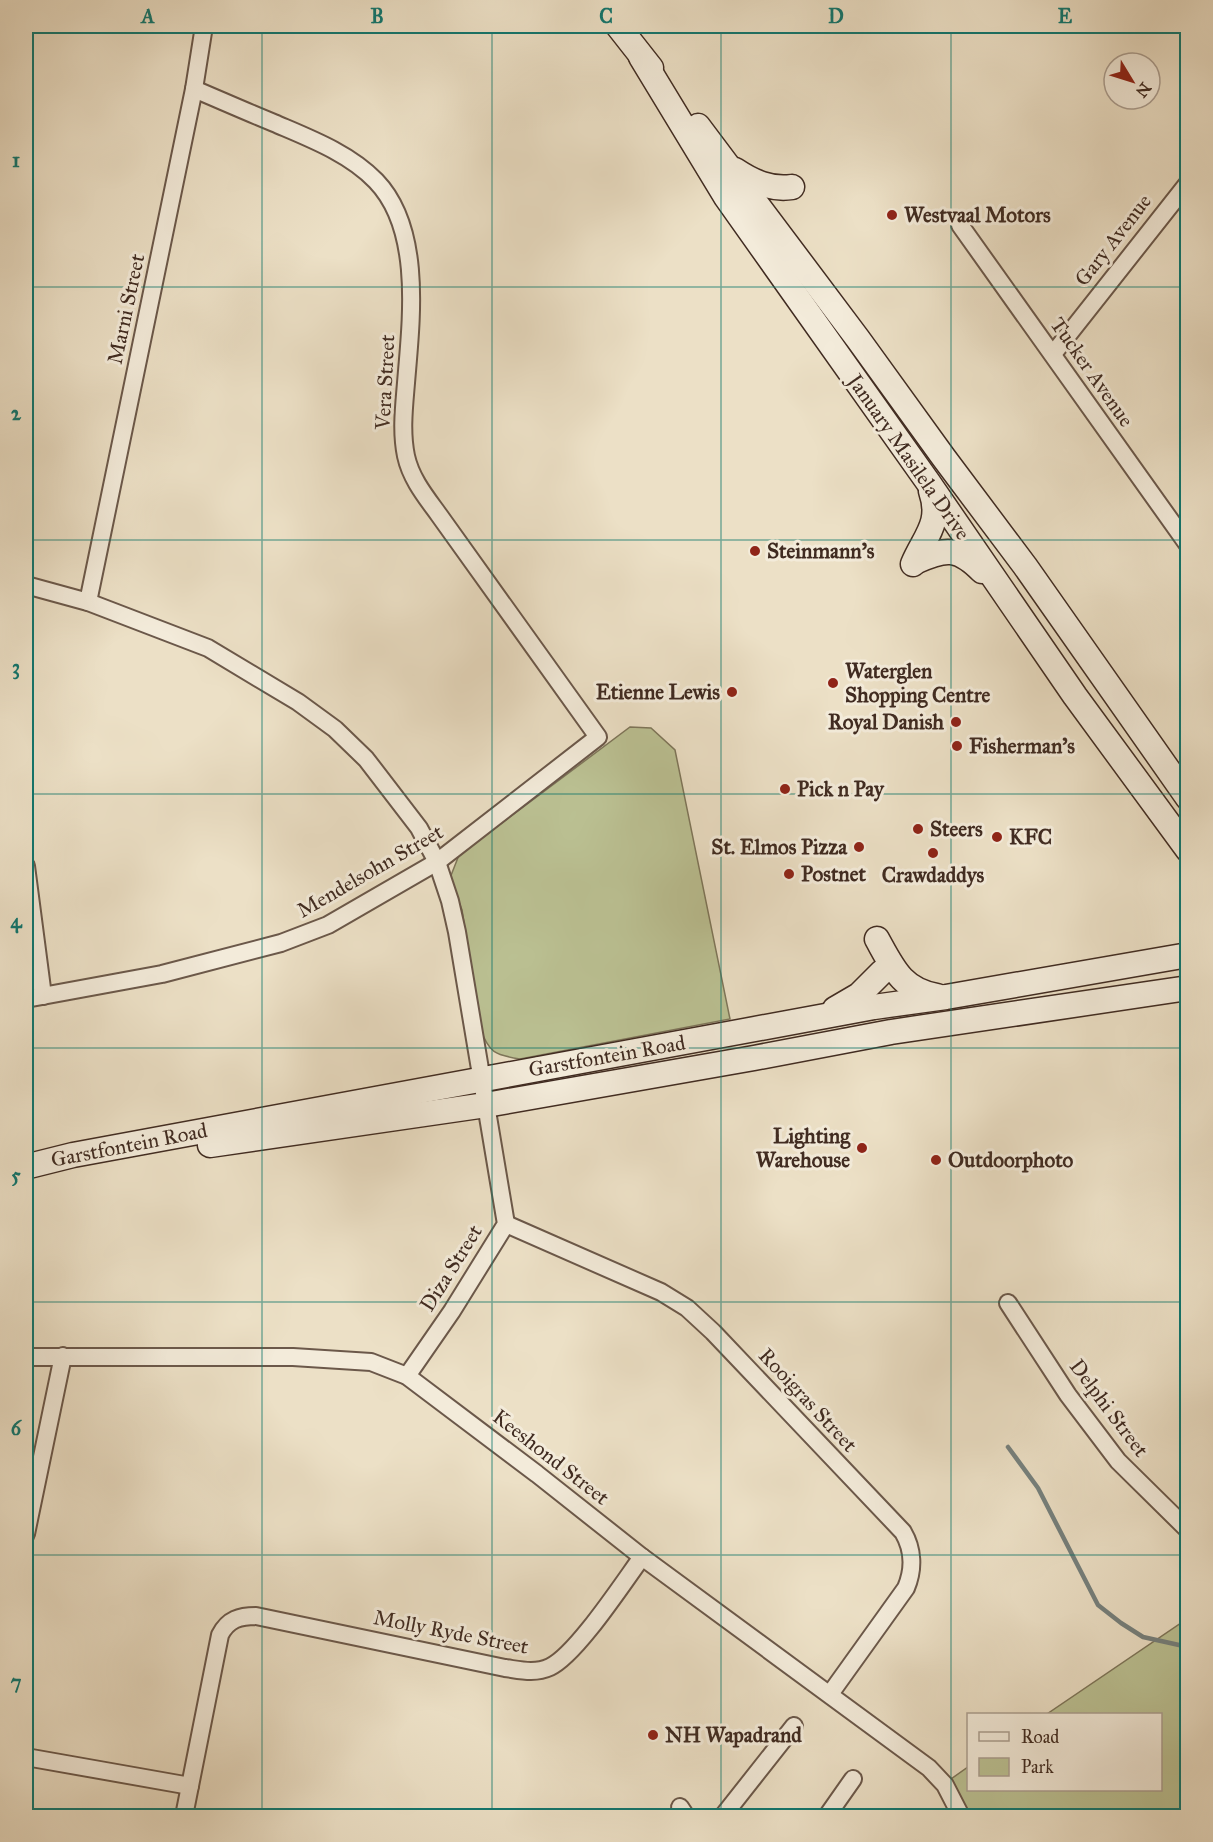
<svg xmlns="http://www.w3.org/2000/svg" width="1213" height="1842" viewBox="0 0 1213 1842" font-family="'IM FELL Great Primer',serif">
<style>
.green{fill:#bbc193;stroke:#7e765a;stroke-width:1.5}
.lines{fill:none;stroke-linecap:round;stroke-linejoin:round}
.stream{stroke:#76817e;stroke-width:4.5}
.minor-casing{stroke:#6b584a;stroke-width:20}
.secondary-casing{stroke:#402b21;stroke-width:27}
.minor{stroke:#f3ebda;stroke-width:16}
.secondary{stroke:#f3ebda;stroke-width:24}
.grid{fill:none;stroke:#0f766e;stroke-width:1.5;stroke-opacity:0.55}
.poi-dot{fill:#8f2418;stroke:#f3ebda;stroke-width:2}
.labels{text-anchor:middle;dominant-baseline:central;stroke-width:6;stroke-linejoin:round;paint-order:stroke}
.poi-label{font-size:21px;font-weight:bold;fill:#402b21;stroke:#f3ebda;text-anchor:start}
.street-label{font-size:21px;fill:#402b21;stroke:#f3ebda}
.neatline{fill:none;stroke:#0f766e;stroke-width:2}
.grid-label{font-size:20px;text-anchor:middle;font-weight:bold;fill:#0f766e}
</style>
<rect width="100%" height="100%" fill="#ece0c6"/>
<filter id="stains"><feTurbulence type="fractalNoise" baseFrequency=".00333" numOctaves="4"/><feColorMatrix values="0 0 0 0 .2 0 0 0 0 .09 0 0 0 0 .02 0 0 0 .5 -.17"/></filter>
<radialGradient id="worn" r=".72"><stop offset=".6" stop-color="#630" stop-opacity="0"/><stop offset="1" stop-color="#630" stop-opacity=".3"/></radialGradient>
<g class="green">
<path d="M630 727 651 728 675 750 730 1019 520 1059C495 1055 489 1053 480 1028L462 910 450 878 459 855Z"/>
<path d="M1187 1619V1816H953L941 1786 968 1767V1790H1160V1714H1047Z"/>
</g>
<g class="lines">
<path class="stream" d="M1008 1447 1038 1488 1098 1605 1121 1623 1143 1637 1188 1647"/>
<g class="minor-casing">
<g id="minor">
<path d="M960 225 1188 545"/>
<path d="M1053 354 1188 183"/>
<path d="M26 585 88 602 208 648 298 702 335 729 366 759 419 828 437 862 450 901 457 932 506 1224 452 1311 407 1376"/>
<path d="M88 602 194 89 204 26"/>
<path d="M26 866 43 996"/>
<path d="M26 999 162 974 281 943 328 925 437 862 598 737 439 515C426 497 411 479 406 456 401 432 404 407 406 383 411 321 423 230 376 181 349 153 309 138 274 123 247 112 220 100 194 89"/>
<path d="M506 1224 661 1292 687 1308 713 1332 903 1532C913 1549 914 1569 906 1588L830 1694"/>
<path d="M1008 1303 1068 1395 1118 1461 1188 1530"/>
<path d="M26 1357H293L371 1362 407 1376 537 1474 642 1557 929 1768 945 1785 961 1816"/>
<path d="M26 1534 63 1356"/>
<path d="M26 1757 190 1786"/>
<path d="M680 1807 686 1816"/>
<path d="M184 1816 220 1635C228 1619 240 1616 256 1616L505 1668C520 1670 535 1674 550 1667 576 1655 623 1583 642 1557"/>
<path d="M723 1816 794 1726"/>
<path d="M827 1816 853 1779"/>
</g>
</g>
<g class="secondary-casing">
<g id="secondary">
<path d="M618 26 651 68"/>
<path d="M641 57 726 197 928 482 1075 696 1188 850"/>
<path d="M698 126 858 339 944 458 1025 566 1188 798"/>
<path d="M735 170C753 182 771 190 792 187"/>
<path d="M917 561C946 548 958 547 982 571"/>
<path d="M913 564C925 536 942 523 931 491"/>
<path d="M877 939C893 968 902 990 937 996"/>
<path d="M835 1009 859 995 882 972"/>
<path d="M210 1145 486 1105 754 1058 891 1032 1188 988"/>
<path d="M29 1166 73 1155 874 1007 946 997 1188 955"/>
</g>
</g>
<use href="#minor" class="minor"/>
<use href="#secondary" class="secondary"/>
</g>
<path class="grid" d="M262 26V1816M492 26V1816M721 26V1816M951 26V1816M26 287H1188M26 540H1188M26 794H1188M26 1048H1188M26 1302H1188M26 1555H1188"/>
<g class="poi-dot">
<circle cx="892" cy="215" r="6"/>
<circle cx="755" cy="551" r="6"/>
<circle cx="833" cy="683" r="6"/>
<circle cx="732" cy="692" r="6"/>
<circle cx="956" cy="722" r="6"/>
<circle cx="957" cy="746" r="6"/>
<circle cx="785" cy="789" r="6"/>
<circle cx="918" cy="829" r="6"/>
<circle cx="997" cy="837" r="6"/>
<circle cx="859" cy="847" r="6"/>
<circle cx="933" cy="853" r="6"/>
<circle cx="789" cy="874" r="6"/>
<circle cx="862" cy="1148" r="6"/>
<circle cx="936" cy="1160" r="6"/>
<circle cx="653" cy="1735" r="6"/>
</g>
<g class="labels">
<g class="poi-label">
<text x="904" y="215">Westvaal Motors</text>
<text x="767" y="551">Steinmann's</text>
<text x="845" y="671">Waterglen<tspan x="845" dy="24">Shopping Centre</tspan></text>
<text x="720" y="692" text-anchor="end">Etienne Lewis</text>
<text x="944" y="722" text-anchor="end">Royal Danish</text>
<text x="969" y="746">Fisherman's</text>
<text x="797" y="789">Pick n Pay</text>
<text x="930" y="829">Steers</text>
<text x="1009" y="837">KFC</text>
<text x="847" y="847" text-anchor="end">St. Elmos Pizza</text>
<text x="801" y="874">Postnet</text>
<text x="933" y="875" text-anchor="middle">Crawdaddys</text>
<text x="850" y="1136" text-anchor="end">Lighting<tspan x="850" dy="24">Warehouse</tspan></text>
<text x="948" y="1160">Outdoorphoto</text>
<text x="665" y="1735">NH Wapadrand</text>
</g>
<g class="street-label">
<text transform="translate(1113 240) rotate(-52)">Gary Avenue</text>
<text transform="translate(126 309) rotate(-78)">Marni Street</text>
<text transform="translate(1092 372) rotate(55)">Tucker Avenue</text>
<text transform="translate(385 382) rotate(-87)">Vera Street</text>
<text transform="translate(909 457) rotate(55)">January Masilela Drive</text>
<text transform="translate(370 871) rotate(-30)">Mendelsohn Street</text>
<text transform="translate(607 1056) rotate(-10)">Garstfontein Road</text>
<text transform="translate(129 1145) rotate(-11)">Garstfontein Road</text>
<text transform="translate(451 1268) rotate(-58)">Diza Street</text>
<text transform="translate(808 1400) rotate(47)">Rooigras Street</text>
<text transform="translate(1109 1408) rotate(53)">Delphi Street</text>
<text transform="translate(551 1457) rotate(38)">Keeshond Street</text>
<text transform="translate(451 1632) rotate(11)">Molly Ryde Street</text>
</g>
</g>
<rect width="1213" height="1842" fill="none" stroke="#ece0c6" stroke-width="66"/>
<rect x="967" y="1713" width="195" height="78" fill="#f3ebda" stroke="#ab9e90" stroke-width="1.5"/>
<rect x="979" y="1732" width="30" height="9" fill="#f3ebda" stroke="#ab9e90" stroke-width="1.5"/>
<text x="1021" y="1743" font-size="18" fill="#402b21">Road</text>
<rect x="979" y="1758" width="30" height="18" fill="#bbc193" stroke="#ab9e90" stroke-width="1.5"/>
<text x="1021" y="1773" font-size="18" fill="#402b21">Park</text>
<g transform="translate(1132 81) rotate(128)"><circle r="28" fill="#f3ebda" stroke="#ab9e90" stroke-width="1.5"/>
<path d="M0-4.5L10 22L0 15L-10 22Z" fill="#8f2418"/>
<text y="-9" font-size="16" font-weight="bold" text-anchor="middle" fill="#402b21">N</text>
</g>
<rect x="33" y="33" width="1147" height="1776" class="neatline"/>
<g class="grid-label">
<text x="148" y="23">A</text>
<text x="377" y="23">B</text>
<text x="606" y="23">C</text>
<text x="836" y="23">D</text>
<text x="1065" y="23">E</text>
<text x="16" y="167">1</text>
<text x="16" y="420">2</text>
<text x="16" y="674">3</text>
<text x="16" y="928">4</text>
<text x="16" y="1182">5</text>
<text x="16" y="1435">6</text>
<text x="16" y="1689">7</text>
</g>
<rect width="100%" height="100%" filter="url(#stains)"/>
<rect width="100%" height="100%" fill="url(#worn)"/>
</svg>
